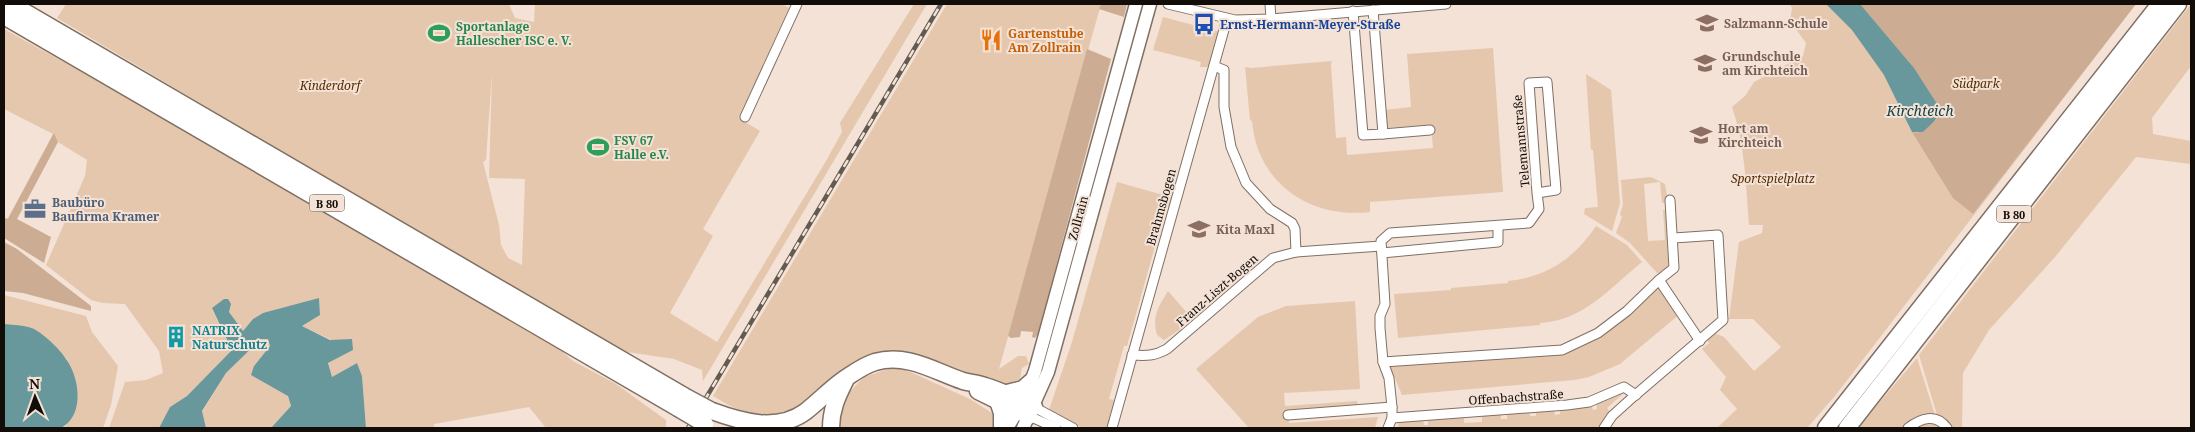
<svg xmlns="http://www.w3.org/2000/svg" width="2195" height="432" viewBox="0 0 2195 432" font-family="'Noto Serif',serif">
<style>
.green{fill:#e5c7ae;fill-rule:evenodd}
.forest{fill:#ccac92}
.water{fill:#68979c}
.lines{fill:none;stroke-linecap:round;stroke-linejoin:round}
.street-casing{stroke:#807064;stroke-width:11}
.secondary-casing{stroke:#807064;stroke-width:15}
.highway-casing{stroke:#807064;stroke-width:19}
.street{stroke:#fff;stroke-width:9}
.secondary{stroke:#fff;stroke-width:12}
.highway{stroke:#fff;stroke-width:16}
.rail-casing{stroke:#635a52;stroke-width:4.5}
.rail{stroke:#f3e2d5;stroke-width:2.5;stroke-dasharray:8;stroke-linecap:butt}
.highway-bridge-casing{stroke:#807064;stroke-width:19;stroke-linecap:butt}
.highway-bridge{stroke:#fff;stroke-width:16}
.labels{text-anchor:middle;dominant-baseline:central;stroke-width:4;stroke-linejoin:round;paint-order:stroke}
.shield{fill:#f3e2d5;stroke:#564d46;stroke-width:1}
.shield-label{font-size:11px;font-weight:bold;fill:#130d09}
.education-label{font-size:12px;font-weight:bold;fill:#785e54;stroke:#f3e2d5;text-anchor:start}
.transit-label{font-size:12px;font-weight:bold;fill:#164399;stroke:#f3e2d5;text-anchor:start}
.leisure-label{font-size:12px;font-weight:bold;fill:#27864d;stroke:#f3e2d5;text-anchor:start}
.food-label{font-size:12px;font-weight:bold;fill:#c56008;stroke:#f3e2d5;text-anchor:start}
.park-label{font-size:12px;font-style:italic;fill:#552c00;stroke:#f3e2d5}
.street-label{font-size:12px;fill:#130d09;stroke:#f3e2d5}
.service-label{font-size:12px;font-weight:bold;fill:#4e5e75;stroke:#f3e2d5;text-anchor:start}
.culture-label{font-size:12px;font-weight:bold;fill:#0d838f;stroke:#f3e2d5;text-anchor:start}
.water-label{font-size:14px;font-style:italic;fill:#113f43;stroke:#f3e2d5}
</style>
<rect width="100%" height="100%" fill="#f3e2d5"/>
<g class="green">
<path d="M66 4H509L515 18 534 22 535 4H782L789 8 739 118 760 131 703 229 713 236 670 313 717 342 826 161 842 132 840 123 914 4H927L703 381 702 370 674 359 627 352 528 298 57 18ZM492 73 489 178 525 179 522 265 508 258 501 245 499 225 483 162 486 160Z"/>
<path d="M947 4H1101L999 369 1018 356H1026L1029 364 1022 368 1020 379 1007 384 1006 388 917 355 891 352 859 359 837 375 801 410 763 419 730 406 713 396Z"/>
<path d="M1790 4H2136L1835 396 1807 428H1717L1737 409 1720 390 1726 377 1702 349 1709 343 1707 339 1714 333 1724 337 1754 371 1781 347 1753 319H1729L1739 242 1762 233 1763 225H1749C1746 185 1745 145 1732 107L1745 96 1754 82 1803 56 1806 43 1790 21 1792 8Z"/>
<path d="M2191 4V66L2152 118 2153 134 2191 141V164L2136 157 2055 257 1989 330 1963 373 1962 428H1941L1919 355Z"/>
<path d="M1163 17 1220 32 1210 67H1200L1201 62 1153 50Z"/>
<path d="M4 29 194 134 548 339 573 361 616 384 666 420V428H546L529 407 434 424V428H366L362 376 357 363 332 377 328 363 353 350 302 326 320 315 319 298 253 319 243 331 229 312 212 309 232 350 187 396 170 407 159 428H109L125 382 146 380 163 373 159 351 125 304 103 303 91 300 46 265 85 176 87 160 58 142 54 134 8 220 4 218H8L53 134 4 109Z"/>
<path d="M1493 48 1503 192 1370 202V212C1310 219 1257 183 1252 121L1250 120 1245 67 1251 68 1332 61 1331 65 1336 138 1346 137 1347 155 1433 148 1431 125 1386 128 1384 110 1411 107 1407 54Z"/>
<path d="M1586 74 1611 90 1620 203 1612 231 1584 214 1585 208 1598 207 1593 150H1591Z"/>
<path d="M1651 177 1665 184 1668 202 1662 203 1660 182 1644 184 1648 241 1665 240 1663 210H1666L1672 246 1667 247 1668 252H1673L1671 265 1659 275 1630 243 1616 233 1622 217 1620 214 1623 205 1621 180Z"/>
<path d="M1117 182 1174 198 1172 208 1166 207 1127 346H1124L1109 399 1117 401 1109 428H1083L1049 410 1072 342Z"/>
<path d="M1596 226 1627 245 1642 262C1610 288 1583 321 1540 323V325L1398 338 1394 294 1451 290V288L1508 283V281C1547 277 1575 258 1596 226Z"/>
<path d="M1659 280 1681 313 1620 364 1589 377 1574 380 1402 395 1388 362 1562 350 1595 335Z"/>
<path d="M1168 291 1188 314 1179 330 1164 340 1157 335C1152 315 1158 308 1168 291Z"/>
<path d="M4 295 86 316 92 332 118 366 111 405 103 428H61L66 426 67 359 38 332 28 327 4 324Z"/>
<path d="M1355 301 1360 389 1284 393 1285 406 1357 401 1358 407 1288 413 1289 423 1378 417 1375 428H1249L1196 369 1258 317 1286 306Z"/>
<path d="M261 339H268L270 346 254 366 288 396 291 406 271 428H206L202 412 226 373Z"/>
<path d="M1917 358 1939 428H1858Z"/>
<path d="M897 366 970 399 995 415V428H840L843 399 864 377Z"/>
<path d="M1622 391 1629 395 1628 397 1624 393 1607 408 1610 412 1600 428H1398L1399 421 1423 419 1424 425H1428V418L1464 416V423L1482 422V414L1501 413V419H1507V412L1529 410 1530 416H1536V410L1554 409 1555 415 1560 414V408L1591 404 1593 410 1597 409 1596 402Z"/>
</g>
<g class="forest">
<path d="M1101 4H1127L1124 17 1099 9Z"/>
<path d="M1860 4H2136L1973 214 1953 198 1912 132 1918 133 1914 68Z"/>
<path d="M1087 49 1111 59 1038 334 1035 338 1032 337 1033 332 1021 331 1020 337 1011 338 1008 336Z"/>
<path d="M54 133 58 142 17 219 51 237 44 263 4 238V218L8 219Z"/>
<path d="M4 242 17 249 91 306V311L23 293 4 291Z"/>
</g>
<g class="water">
<path d="M1826 4H1860L1914 68 1937 104C1941 118 1932 123 1923 132H1912L1884 75 1852 30Z"/>
<path d="M319 298 320 315 302 326 330 340 352 339 353 350 328 363 332 377 357 363 362 376 366 428H271L291 406 288 396 251 375 254 366 270 346 268 339H261L226 373 202 411 206 428H159L170 407 187 396 232 350 212 308 224 299H228L231 304 229 312 243 331 253 319 263 313Z"/>
<path d="M4 324C14 325 26 325 34 329 45 335 62 351 68 362 80 381 84 416 61 428H4Z"/>
</g>
<g class="lines">
<g class="street-casing">
<g id="street">
<path d="M1168 4 1235 20 1271 19 1446 4"/>
<path d="M1270 4 1271 19"/>
<path d="M1353 11 1363 135 1383 134 1373 10"/>
<path d="M1214 66 1224 70V107L1231 147 1246 183 1270 209 1292 223 1295 229 1296 252"/>
<path d="M745 117 797 4"/>
<path d="M1383 134 1430 130"/>
<path d="M1382 253 1498 242V226"/>
<path d="M1659 280 1700 341"/>
<path d="M1132 355C1146 356 1155 356 1167 349L1273 258 1296 252 1381 246"/>
<path d="M1383 362 1562 350 1598 333 1627 311 1659 280 1674 268 1670 200"/>
<path d="M1034 407 1073 428"/>
<path d="M1288 415 1392 407"/>
<path d="M1029 416 1056 428"/>
<path d="M1392 418 1567 405 1589 402 1624 387 1636 395"/>
<path d="M1112 428 1227 19"/>
<path d="M1388 428 1392 418V407L1389 378 1383 362 1380 328V316L1385 304 1381 241 1390 233 1529 223 1539 209 1537 193 1529 83 1547 82 1556 190 1537 193"/>
<path d="M1604 428 1612 416 1633 397 1723 320 1718 235 1674 238"/>
<path d="M1908 428C1921 418 1936 413 1947 428"/>
</g>
</g>
<g class="secondary-casing">
<g id="secondary">
<path d="M1007 428 1023 402 1035 371 1136 4"/>
<path d="M1023 428 1048 372 1150 4"/>
</g>
</g>
<g class="highway-casing">
<g id="highway">
<path d="M11 4 684 396"/>
<path d="M4 16 678 408"/>
<path d="M978 391 1029 416"/>
<path d="M1007 393 1023 389 1031 382"/>
<path d="M999 404 1002 413V428"/>
<path d="M712 411C742 422 777 432 805 412 818 402 829 390 843 380 854 373 862 366 875 362 907 353 934 371 963 381 970 383 978 383 985 386 1002 391 1018 399 1034 407"/>
<path d="M831 428C831 410 837 397 845 381"/>
<path d="M1826 428 2160 4"/>
<path d="M1847 428 2178 4"/>
</g>
</g>
<use href="#street" class="street"/>
<use href="#secondary" class="secondary"/>
<use href="#highway" class="highway"/>
<g class="rail-casing">
<path id="rail" d="M688 428 941 4"/>
</g>
<use href="#rail" class="rail"/>
<g class="highway-bridge-casing">
<g id="highway-bridge">
<path d="M684 396 712 411"/>
<path d="M678 408 705 424"/>
</g>
</g>
<use href="#highway-bridge" class="highway-bridge"/>
</g>
<defs>
<g id="school-bare" transform="scale(1.725)"><path d="M0-5L7-2L0 1L-7-2ZM-4 1L0 2.5L4 1V4Q0 6-4 4Z" fill="#8d6e63" stroke="#f3e2d5" stroke-width="2.5" paint-order="stroke"/></g>
<g id="bus-bare" transform="scale(1.725)"><path d="M-5-6H5V4H4V6H2V4H-2V6H-4V4H-5ZM-3.5-4V0h7V-4ZM-3.5 1.2v1.5H-2V1.2ZM2 1.2v1.5H3.5V1.2Z" fill="#1a4fb4" stroke="#f3e2d5" stroke-width="2.5" paint-order="stroke"/></g>
<g id="stadium-bare" transform="scale(1.725)"><path d="M0-5a6.5 5 0 1 0 0 10a6.5 5 0 1 0 0-10ZM-3.5-1.8h7v3.6h-7Z" fill="#2e9e5b" stroke="#f3e2d5" stroke-width="2.5" paint-order="stroke"/></g>
<g id="restaurant-bare" transform="scale(1.725)"><path d="M-5-6h1v4h1v-4h1v4h1v-4h1v5L-1.5 .5V6h-2V.5L-5-1ZM5-6V6H3V1.5H1.5Q1.5-4 5-6Z" fill="#e8710a" stroke="#f3e2d5" stroke-width="2.5" paint-order="stroke"/></g>
<g id="office-bare" transform="scale(1.725)"><path d="M-6-3h4V-5.5h4V-3h4V5H-6ZM-1-4.5V-3h2v-1.5ZM-6 0V1H6V0Z" fill="#5c6f8a" stroke="#f3e2d5" stroke-width="2.5" paint-order="stroke"/></g>
<g id="building-bare" transform="scale(1.725)"><path d="M-4-6H4V6H1V3H-1V6H-4ZM-2.5-4.3h1.7v1.8h-1.7ZM.8-4.3h1.7v1.8H.8ZM-2.5-1h1.7V.8h-1.7ZM.8-1h1.7V.8H.8Z" fill="#0f9aa8" stroke="#f3e2d5" stroke-width="2.5" paint-order="stroke"/></g>
</defs>
<g fill-rule="evenodd">
<use href="#school-bare" x="1707" y="23"/>
<use href="#bus-bare" x="1204" y="24"/>
<use href="#stadium-bare" x="439" y="33"/>
<use href="#restaurant-bare" x="991" y="40"/>
<use href="#school-bare" x="1705" y="63"/>
<use href="#school-bare" x="1701" y="135"/>
<use href="#stadium-bare" x="598" y="147"/>
<use href="#office-bare" x="35" y="209"/>
<use href="#school-bare" x="1199" y="229"/>
<use href="#building-bare" x="176" y="337"/>
</g>
<g class="labels">
<g class="shield">
<rect x="309.5" y="194.5" width="35" height="17" rx="4"/>
<rect x="1996.5" y="205.5" width="35" height="17" rx="4"/>
</g>
<g class="shield-label">
<text x="327" y="203">B 80</text>
<text x="2014" y="214">B 80</text>
</g>
<g class="education-label">
<text x="1724" y="23">Salzmann-Schule</text>
<text x="1722" y="56">Grundschule<tspan x="1722" dy="14">am Kirchteich</tspan></text>
<text x="1718" y="128">Hort am<tspan x="1718" dy="14">Kirchteich</tspan></text>
<text x="1216" y="229">Kita Maxl</text>
</g>
<g class="transit-label">
<text x="1220" y="24">Ernst-Hermann-Meyer-Straße</text>
</g>
<g class="leisure-label">
<text x="456" y="26">Sportanlage<tspan x="456" dy="14">Hallescher ISC e. V.</tspan></text>
<text x="614" y="140">FSV 67<tspan x="614" dy="14">Halle e.V.</tspan></text>
</g>
<g class="food-label">
<text x="1008" y="33">Gartenstube<tspan x="1008" dy="14">Am Zollrain</tspan></text>
</g>
<g class="park-label">
<text x="1976" y="83">Südpark</text>
<text x="330" y="85">Kinderdorf</text>
<text x="1773" y="178">Sportspielplatz</text>
</g>
<g class="street-label">
<text transform="translate(1521 141) rotate(-95)">Telemannstraße</text>
<text transform="translate(1161 207) rotate(-74)">Brahmsbogen</text>
<text transform="translate(1078 218) rotate(-75)">Zollrain</text>
<text transform="translate(1217 290) rotate(-41)">Franz-Liszt-Bogen</text>
<text transform="translate(1516 397) rotate(-4)">Offenbachstraße</text>
</g>
<g class="service-label">
<text x="52" y="202">Baubüro<tspan x="52" dy="14">Baufirma Kramer</tspan></text>
</g>
<g class="culture-label">
<text x="192" y="330">NATRIX<tspan x="192" dy="14">Naturschutz</tspan></text>
</g>
<g class="water-label">
<text x="1920" y="110">Kirchteich</text>
</g>
</g>
<rect width="2195" height="432" fill="none" stroke="#130d09" stroke-width="10"/>
<g transform="translate(35 397) rotate(358)" stroke="#f3e2d5" stroke-width="4" paint-order="stroke">
<path d="M0-4L9 19L0 12L-9 19Z" fill="#130d09"/>
<text y="-8" font-size="14" font-weight="bold" text-anchor="middle" fill="#130d09">N</text>
</g>
</svg>
